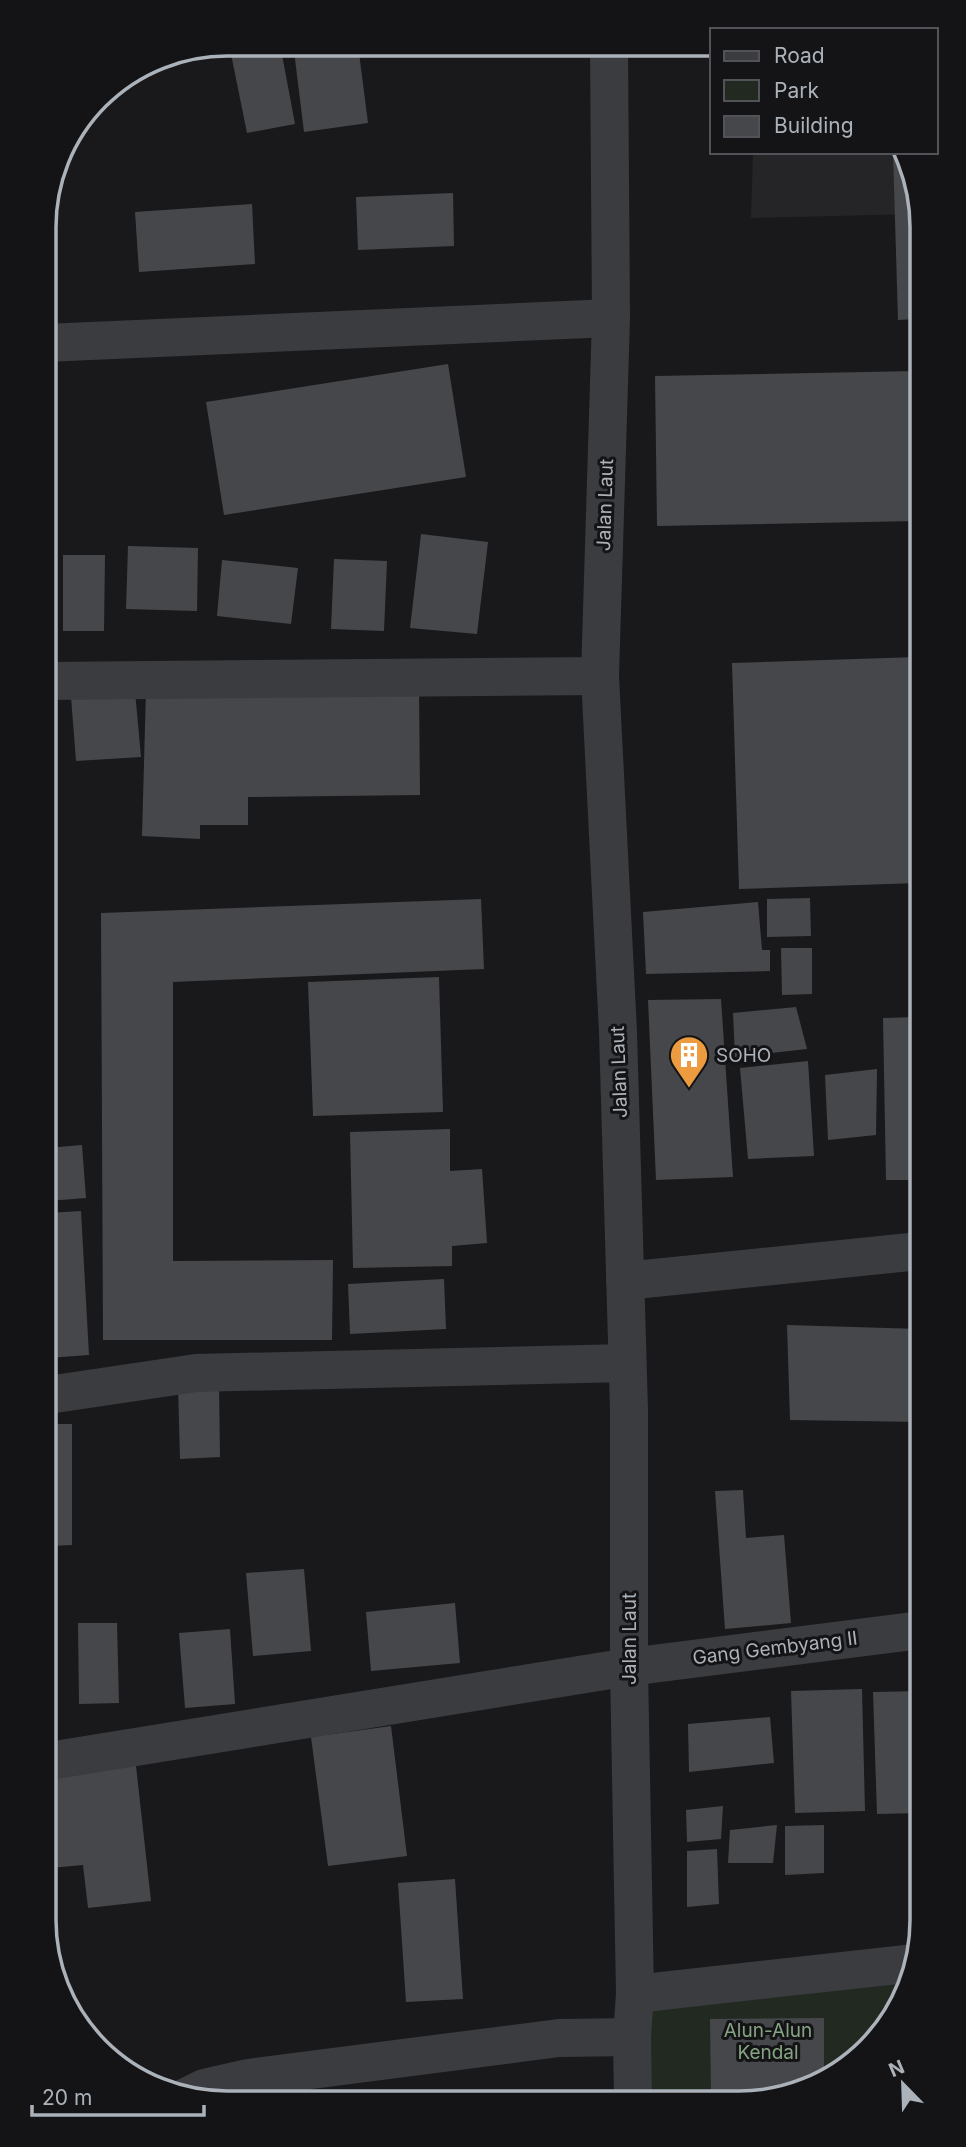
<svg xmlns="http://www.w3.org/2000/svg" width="966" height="2147" viewBox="0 0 966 2147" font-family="Inter,sans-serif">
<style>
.built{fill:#252528}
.green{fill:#212921}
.building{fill:#46474b}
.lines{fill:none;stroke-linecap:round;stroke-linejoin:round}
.street{stroke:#3a3c40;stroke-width:38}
.labels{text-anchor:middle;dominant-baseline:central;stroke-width:6;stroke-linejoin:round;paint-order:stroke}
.street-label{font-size:19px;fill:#acb2ba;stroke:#141416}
.poi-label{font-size:19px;fill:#acb2ba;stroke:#141416;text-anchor:start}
.park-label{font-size:19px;fill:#86a483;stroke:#141416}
.rim{fill:none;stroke:#acb2ba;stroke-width:3.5}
</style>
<rect width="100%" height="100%" fill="#19191b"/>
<path class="built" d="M753 152H899L916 179V214L751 218Z"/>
<path class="green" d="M913 1972 908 1991 877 2041 787 2097 620 2098 635 1994Z"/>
<g class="building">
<path d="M229 44H280L295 124 247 133Z"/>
<path d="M346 44 358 45 368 123 304 132 294 51Z"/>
<path d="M893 152H899L916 179V319L898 320Z"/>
<path d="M453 193 454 246 358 250 356 197Z"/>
<path d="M252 204 255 264 139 272 135 212Z"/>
<path d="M50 222 56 278 44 279V223Z"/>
<path d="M448 364 466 477 224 515 206 402Z"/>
<path d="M917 371V521L657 526 655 376Z"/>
<path d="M45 379H52L54 436H45Z"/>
<path d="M45 503H49L53 595H45Z"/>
<path d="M421 534 488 542 477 634 410 628Z"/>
<path d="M128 546 198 548 197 611 126 609Z"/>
<path d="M63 555H105L104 631H63Z"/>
<path d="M334 559 387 561 384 631 331 629Z"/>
<path d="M222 560 298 568 291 624 217 616Z"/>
<path d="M918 657V883L739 889 732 663Z"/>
<path d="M419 687 420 795 248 797V825H200V839L142 836 146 690Z"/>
<path d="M135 691 141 757 76 761 71 697Z"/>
<path d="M810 898 811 936 767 937V899Z"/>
<path d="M481 899 484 969 173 982V1261L333 1260 332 1340H103L101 913Z"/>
<path d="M758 902 762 950H770V971L646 974 643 912Z"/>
<path d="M781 948H812V994L782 995Z"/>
<path d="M439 977 443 1112 313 1116 308 982Z"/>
<path d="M721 999 733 1177 656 1180 648 1000Z"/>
<path d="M796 1007 807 1049 735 1057 733 1013Z"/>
<path d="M919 1017V1195H915L914 1180H886L883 1018Z"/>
<path d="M808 1061 814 1156 748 1159 740 1068Z"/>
<path d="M877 1069 876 1135 828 1140 825 1075Z"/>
<path d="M450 1129V1171L482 1169 487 1243 452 1246V1266L353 1268 350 1132Z"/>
<path d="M82 1145 86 1198 48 1201 47 1148Z"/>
<path d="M81 1211 89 1355 48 1358V1213Z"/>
<path d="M444 1279 446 1329 350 1334 348 1284Z"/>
<path d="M787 1325 920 1329V1422L790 1420Z"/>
<path d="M219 1385 220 1457 180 1459 178 1386Z"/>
<path d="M48 1424H72V1545L49 1546Z"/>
<path d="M743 1490 746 1538 784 1535 791 1623 725 1629 715 1491Z"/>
<path d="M304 1569 311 1651 253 1656 246 1573Z"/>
<path d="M455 1603 460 1663 371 1671 366 1612Z"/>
<path d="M78 1623H117L119 1703 79 1704Z"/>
<path d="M230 1629 235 1704 185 1708 179 1633Z"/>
<path d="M862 1689 865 1811 795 1813 791 1691Z"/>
<path d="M921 1691V1813L877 1814 873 1692Z"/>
<path d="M770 1717 774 1763 689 1772 688 1724Z"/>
<path d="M391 1726 407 1856 328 1866 311 1737Z"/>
<path d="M135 1757 151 1901 88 1908 83 1865 50 1868 49 1777Z"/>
<path d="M723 1806 721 1839 687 1842 686 1810Z"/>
<path d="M777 1825 773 1863H728L730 1830Z"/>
<path d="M824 1825V1873L785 1875V1826Z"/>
<path d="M717 1849 719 1904 687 1907V1851Z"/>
<path d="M455 1879 463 1999 406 2002 398 1883Z"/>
<path d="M824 2018V2074L788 2096 711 2097 710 2019Z"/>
</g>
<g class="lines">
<g class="street">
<path d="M609 46 611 318 600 676 618 1032 629 1410V1667L635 1994 632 2037 633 2098"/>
<path d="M45 343 611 318"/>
<path d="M46 681 600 676"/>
<path d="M625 1281 920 1251"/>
<path d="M48 1395 196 1373 627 1363"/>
<path d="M49 1761 629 1667 921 1630"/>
<path d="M635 1994 915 1963"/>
<path d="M186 2097 204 2088 248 2078 559 2038 632 2037"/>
</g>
</g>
<defs>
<g id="building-pin" transform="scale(2.0125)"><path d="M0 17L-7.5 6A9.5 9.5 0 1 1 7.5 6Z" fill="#ec9b3f" stroke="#141416"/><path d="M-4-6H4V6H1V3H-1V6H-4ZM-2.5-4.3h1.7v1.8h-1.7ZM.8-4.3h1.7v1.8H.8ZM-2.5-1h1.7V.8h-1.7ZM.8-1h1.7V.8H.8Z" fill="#fff"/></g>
</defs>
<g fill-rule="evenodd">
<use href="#building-pin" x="689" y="1055"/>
</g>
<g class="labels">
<g class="street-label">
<text transform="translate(605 505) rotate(-88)">Jalan Laut</text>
<text transform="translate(619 1072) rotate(-92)">Jalan Laut</text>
<text transform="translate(629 1639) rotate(-90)">Jalan Laut</text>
<text transform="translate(775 1648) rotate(-7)">Gang Gembyang II</text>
</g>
<g class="poi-label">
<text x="716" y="1055">SOHO</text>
</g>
<g class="park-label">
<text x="768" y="2030">Alun-Alun<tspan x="768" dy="22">Kendal</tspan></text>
</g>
</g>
<path d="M0 0H966V2147H0ZM227 56H739A171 171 0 0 1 910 227V1920A171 171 0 0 1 739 2091H227A171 171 0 0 1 56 1920V227A171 171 0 0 1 227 56Z" fill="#141416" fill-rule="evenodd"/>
<path class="rim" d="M227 56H739A171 171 0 0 1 910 227V1920A171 171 0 0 1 739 2091H227A171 171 0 0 1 56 1920V227A171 171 0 0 1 227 56Z"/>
<rect x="710" y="28" width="228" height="126" fill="#141416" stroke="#515358" stroke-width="2"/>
<rect x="724" y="51" width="35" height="10" fill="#3a3c40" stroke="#515358" stroke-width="2"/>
<text x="774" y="63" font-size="21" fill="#acb2ba">Road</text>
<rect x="724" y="80" width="35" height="21" fill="#212921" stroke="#515358" stroke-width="2"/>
<text x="774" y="98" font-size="21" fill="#acb2ba">Park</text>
<rect x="724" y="116" width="35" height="21" fill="#46474b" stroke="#515358" stroke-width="2"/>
<text x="774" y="133" font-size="21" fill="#acb2ba">Building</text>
<g transform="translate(903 2084) rotate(337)" stroke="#141416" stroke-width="5" paint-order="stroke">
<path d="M0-5L12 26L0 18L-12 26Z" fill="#acb2ba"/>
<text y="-10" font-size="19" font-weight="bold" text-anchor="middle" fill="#acb2ba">N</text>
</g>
<path d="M32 2105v10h172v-10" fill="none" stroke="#acb2ba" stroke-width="3.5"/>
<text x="42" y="2105" font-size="21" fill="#acb2ba" stroke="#141416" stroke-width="5" paint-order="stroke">20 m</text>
</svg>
